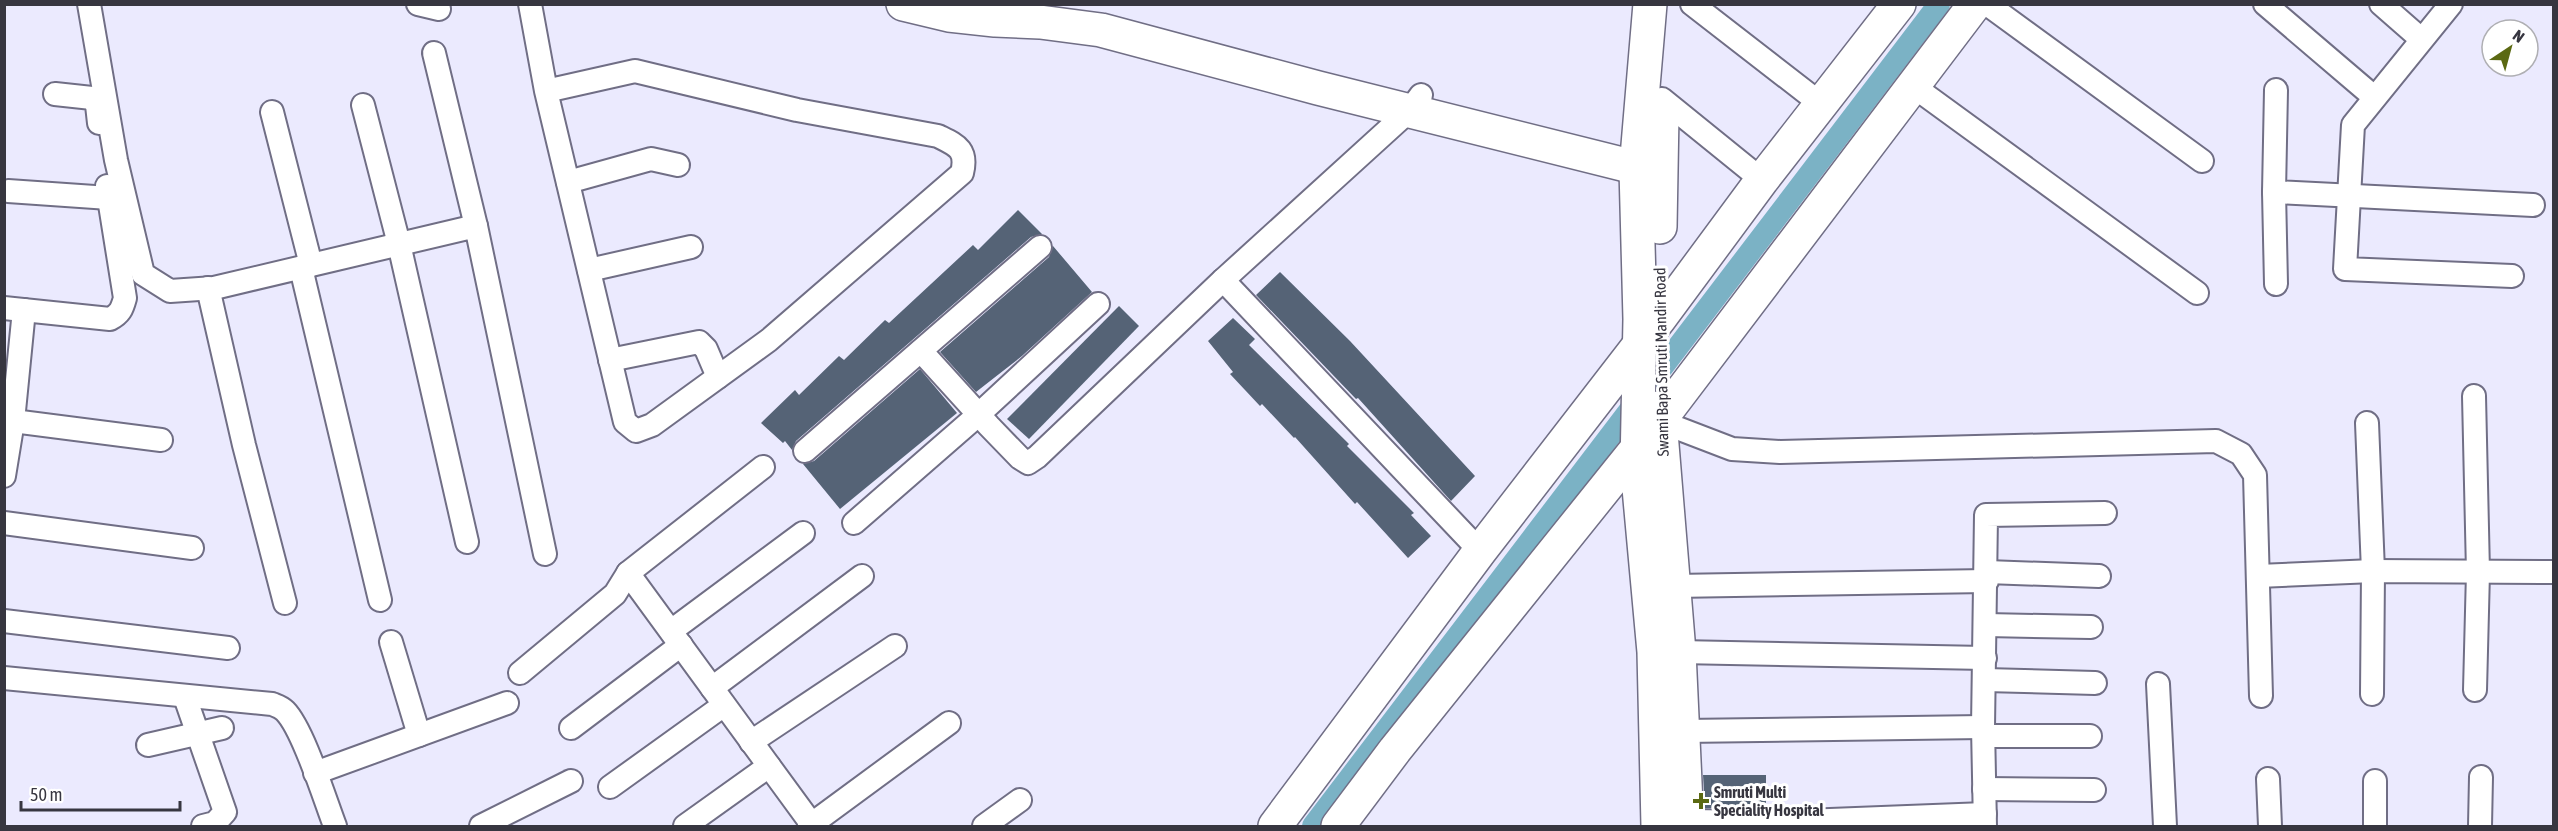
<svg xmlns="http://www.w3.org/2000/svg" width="2558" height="831" viewBox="0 0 2558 831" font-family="'Asap Condensed',sans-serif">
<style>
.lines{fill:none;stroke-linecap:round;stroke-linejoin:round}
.canal{stroke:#7bb2c5;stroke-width:22}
.building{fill:#556376}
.street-casing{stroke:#706e85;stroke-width:26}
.secondary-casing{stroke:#706e85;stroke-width:36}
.street{stroke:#fff;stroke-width:22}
.secondary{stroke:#fff;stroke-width:33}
.poi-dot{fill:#5b6912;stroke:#fff;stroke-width:2}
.labels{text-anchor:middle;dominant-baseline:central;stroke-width:6;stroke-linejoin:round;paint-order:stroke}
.street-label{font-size:16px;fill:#373640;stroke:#fff}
.poi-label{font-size:16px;font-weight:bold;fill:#373640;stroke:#fff;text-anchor:start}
</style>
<rect width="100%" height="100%" fill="#ebeafe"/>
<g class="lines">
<path class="canal" d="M1313 826 1939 4"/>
</g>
<g class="building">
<path d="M1018 210 1042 234 1031 237 796 441 792 450 785 441 783 443 761 423 795 390 799 395 839 356 844 360 885 320 889 323 973 245 978 250Z"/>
<path d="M1053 246 1092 292 1022 356 976 392 940 352 1049 257Z"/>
<path d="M1280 272 1350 341 1475 476 1451 501 1358 398 1356 399 1256 295Z"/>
<path d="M1119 306 1139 326 1029 439 1007 419Z"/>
<path d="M1233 318 1255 339 1249 345 1349 444 1347 446 1414 513 1411 515 1431 536 1408 558 1357 502 1355 504 1295 437 1294 438 1262 404 1260 406 1230 374 1233 372 1208 341Z"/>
<path d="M920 369 957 413 840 509 803 464 814 461Z"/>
<path d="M1703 775H1766V808H1705Z"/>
</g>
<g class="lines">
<g class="street-casing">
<g id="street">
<path d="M89 4 116 160 143 274 170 291 214 288 476 226 545 554"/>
<path d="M418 4 439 9"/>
<path d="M530 4 546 91 625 422 636 431 652 425 769 340 962 173C968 149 956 145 938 136L797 110 635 71 546 91"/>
<path d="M1692 4 1821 104"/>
<path d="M1987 4 2202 161"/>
<path d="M2265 4 2374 97"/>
<path d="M2381 4 2421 39"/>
<path d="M2451 4 2353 125 2345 269 2512 276"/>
<path d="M434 53 476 226"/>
<path d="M1913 86 2197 293"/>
<path d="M2276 90 2274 192 2533 205"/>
<path d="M55 94 92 98 97 105 99 123"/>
<path d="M1662 99 1762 180"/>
<path d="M363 105 399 244 467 542"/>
<path d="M272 112 311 265"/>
<path d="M568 182 651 159 678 165"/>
<path d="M8 191 109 198"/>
<path d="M2274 192 2276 284"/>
<path d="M301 268 380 600"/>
<path d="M589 270 691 247"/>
<path d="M1223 280 1480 551"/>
<path d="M208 288 244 445 285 603"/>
<path d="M4 308 110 319C120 314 122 309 125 298L107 186"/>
<path d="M921 351 989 426 1020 458 1028 463 1037 457 1223 280 1410 110 1421 95"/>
<path d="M610 360 699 342 706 349 718 377"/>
<path d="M2474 396 2478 572 2475 690"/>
<path d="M13 421 161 440"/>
<path d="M1659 421 1732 449 1780 452 2216 441 2241 454 2255 475 2261 696"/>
<path d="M2367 423 2373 571 2372 694"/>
<path d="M805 451 1040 247"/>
<path d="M4 476 13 421 24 310"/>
<path d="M4 523 192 548"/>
<path d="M854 523 978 415 1098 304"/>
<path d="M1987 572 2099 576"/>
<path d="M628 573 813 826"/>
<path d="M2258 576 2373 571 2554 572"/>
<path d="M1674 586 1987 581"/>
<path d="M4 621 228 648"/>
<path d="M1986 625 2091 627"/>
<path d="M671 631 803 533"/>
<path d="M391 642 419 735"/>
<path d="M1679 652 1985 658"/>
<path d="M520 673 615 594 628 573 763 467"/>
<path d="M4 678 272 704C277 706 281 707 285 711 303 729 325 800 335 826"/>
<path d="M1985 680 2095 683"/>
<path d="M2158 684 2165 826"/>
<path d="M712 688 862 576"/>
<path d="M185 697 225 812 215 823 203 826"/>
<path d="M571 728 681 645"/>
<path d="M1684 731 1983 727"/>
<path d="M1984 736H2090"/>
<path d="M751 742 895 646"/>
<path d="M148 745 222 728"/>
<path d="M315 773 507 703"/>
<path d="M2268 779 2270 826"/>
<path d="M2375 781V826"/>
<path d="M610 787 724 705"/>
<path d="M1984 789 2094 790"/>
<path d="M1686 821 1775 822 1985 814"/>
<path d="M481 826 571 781"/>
<path d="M685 826 769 766"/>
<path d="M809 826 949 723"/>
<path d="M984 826 1020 800"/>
<path d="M1985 826 1983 727 1986 515 2105 513"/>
<path d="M2480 826 2481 777"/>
</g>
</g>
<g class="secondary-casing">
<g id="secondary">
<path d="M903 4 949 15 995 20 1040 22 1101 30 1318 88 1658 173"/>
<path d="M1650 4 1636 169 1640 319 1637 466 1654 652 1658 826"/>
<path d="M1660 227 1662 114"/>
<path d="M1659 408 1679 652 1687 826"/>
<path d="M1275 826 1480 551 1660 318 1762 180 1899 4"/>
<path d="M1338 826 1395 750 1659 421 1975 4"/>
</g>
</g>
<use href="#street" class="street"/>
<use href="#secondary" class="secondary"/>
</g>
<path class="poi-dot" d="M1698 792h6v6h6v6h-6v6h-6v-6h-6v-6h6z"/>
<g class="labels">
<g class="street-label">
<text transform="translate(1661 362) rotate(-91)">Swami Bapa Smruti Mandir Road</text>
</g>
<g class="poi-label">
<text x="1714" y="792">Smruti Multi<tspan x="1714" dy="18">Speciality Hospital</tspan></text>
</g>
</g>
<rect width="2558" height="831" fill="none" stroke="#373640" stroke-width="12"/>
<g transform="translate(2510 48) rotate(36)"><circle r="28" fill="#ffffff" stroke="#afafb3" stroke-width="1.5"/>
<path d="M0-4.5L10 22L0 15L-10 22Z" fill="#5b6912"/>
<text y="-9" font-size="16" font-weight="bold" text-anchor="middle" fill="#373640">N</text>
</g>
<path d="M21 801v9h159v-9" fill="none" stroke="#373640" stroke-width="3"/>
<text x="30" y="801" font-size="18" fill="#373640" stroke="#ffffff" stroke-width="4.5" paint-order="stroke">50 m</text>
</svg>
